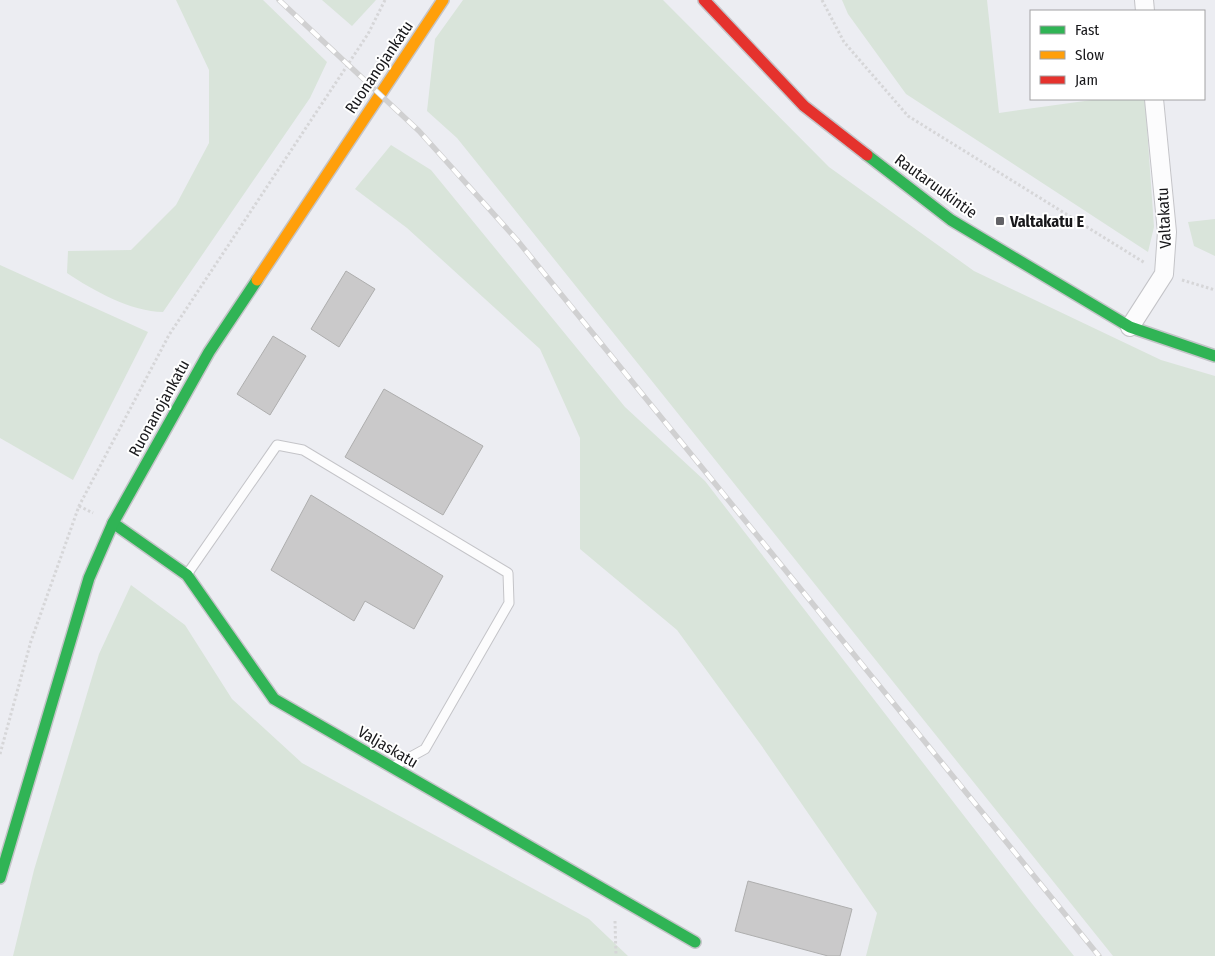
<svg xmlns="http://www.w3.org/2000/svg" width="1215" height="956" viewBox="0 0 1215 956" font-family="'Fira Sans Condensed',sans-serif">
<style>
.green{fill:#d9e4da}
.building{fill:#cac9ca;stroke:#aeaeae}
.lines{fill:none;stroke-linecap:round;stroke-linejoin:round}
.lane-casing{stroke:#c4c4c8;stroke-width:11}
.street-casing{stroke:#c4c4c8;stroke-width:20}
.fast-casing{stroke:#c4c4c8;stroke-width:14}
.slow-casing{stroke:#c4c4c8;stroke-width:14}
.jam-casing{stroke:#c4c4c8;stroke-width:14}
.path{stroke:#d6d6d8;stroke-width:3;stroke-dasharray:2.5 2.5;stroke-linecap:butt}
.lane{stroke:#fcfcfd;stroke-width:9}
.street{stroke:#fcfcfd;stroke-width:18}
.fast{stroke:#30b455;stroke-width:11}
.slow{stroke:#ff9f0a;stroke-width:11}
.jam{stroke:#e5322d;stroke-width:11}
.rail-casing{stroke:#d0d0d1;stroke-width:5.5}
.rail{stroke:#fff;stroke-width:4;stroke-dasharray:11;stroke-linecap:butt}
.poi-dot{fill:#626266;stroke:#fff;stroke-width:2}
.labels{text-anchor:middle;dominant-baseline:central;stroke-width:4;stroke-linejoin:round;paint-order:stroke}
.street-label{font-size:16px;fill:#17171a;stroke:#fff}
.poi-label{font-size:16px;font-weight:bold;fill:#17171a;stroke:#fff;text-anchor:start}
</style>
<rect width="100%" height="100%" fill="#ecedf2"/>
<g class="green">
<path d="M176 0H263L327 62 310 98 163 312C132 312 92 290 67 273L68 251 131 250 176 205 209 143V70Z"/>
<path d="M322 0H376L352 26Z"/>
<path d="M463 0H663L829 167 974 271 1161 360 1215 376V956H1113L457 138 427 111 435 39Z"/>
<path d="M842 0H987L999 113 1099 99H1145L1154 227 1148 252 906 94 848 14Z"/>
<path d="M391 145 431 170 625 407 705 481 1033 905 1074 956H866L877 913 761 745 677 630 580 549V438L540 349 407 228 355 189Z"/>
<path d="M1215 219V256L1194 246 1188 222Z"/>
<path d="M0 265 148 332 73 480 0 438Z"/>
<path d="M131 585 185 625 232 699 302 763 589 919 628 956H13L34 870 99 654Z"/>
</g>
<g class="building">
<path d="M346 271 375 289 339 347 311 329Z"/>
<path d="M273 336 306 356 270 415 237 394Z"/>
<path d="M384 389 483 446 443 515 345 457Z"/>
<path d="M311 495 443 576 414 629 365 601 354 621 271 570Z"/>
<path d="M748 881 852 909 840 956H828L735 931Z"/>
</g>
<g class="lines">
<g class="lane-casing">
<path id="lane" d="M188 573 277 445 303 450 508 573 509 603 425 749 394 766"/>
</g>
<g class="street-casing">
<g id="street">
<path d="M1144 0 1145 11"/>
<path d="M1130 327 1164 274 1167 232 1154 99"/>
</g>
</g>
<g class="fast-casing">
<g id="fast">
<path d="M867 155 951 220 1130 327 1215 356"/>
<path d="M113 523 187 575 274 699 695 942"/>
<path d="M0 878 89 578 113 523 209 352 257 280"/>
</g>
</g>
<g class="slow-casing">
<path id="slow" d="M257 280 443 0"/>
</g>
<g class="jam-casing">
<path id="jam" d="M704 0 804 106 867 155"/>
</g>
<g class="path">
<path d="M822 0 844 42 908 116 1145 263"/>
<path d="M1182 280 1215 290"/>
<path d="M79 506 93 513"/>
<path d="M0 754 31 641 79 506 169 335 368 34 385 0"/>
<path d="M615 921 616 956"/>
</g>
<use href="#lane" class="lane"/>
<use href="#street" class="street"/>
<use href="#fast" class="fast"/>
<use href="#slow" class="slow"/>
<use href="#jam" class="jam"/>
<g class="rail-casing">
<path id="rail" d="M279 0 419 131 517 240 1099 956"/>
</g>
<use href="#rail" class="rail"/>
</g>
<rect class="poi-dot" x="995" y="216" width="10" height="10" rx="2.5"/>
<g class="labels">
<g class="street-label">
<text transform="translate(379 67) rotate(-56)">Ruonanojankatu</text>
<text transform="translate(936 186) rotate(36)">Rautaruukintie</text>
<text transform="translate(1164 218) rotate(-93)">Valtakatu</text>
<text transform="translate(159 408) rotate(-61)">Ruonanojankatu</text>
<text transform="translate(388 747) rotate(30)">Valjaskatu</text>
</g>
<g class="poi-label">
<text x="1010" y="221">Valtakatu E</text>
</g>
</g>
<rect x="1030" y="10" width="175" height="90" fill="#ffffff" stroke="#a2a2a3"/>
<rect x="1040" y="26" width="25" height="8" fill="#30b455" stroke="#a2a2a3"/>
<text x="1075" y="35" font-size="15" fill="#17171a">Fast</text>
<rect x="1040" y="51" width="25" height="8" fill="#ff9f0a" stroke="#a2a2a3"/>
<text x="1075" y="60" font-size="15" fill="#17171a">Slow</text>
<rect x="1040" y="76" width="25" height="8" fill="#e5322d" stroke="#a2a2a3"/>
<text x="1075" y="85" font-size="15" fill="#17171a">Jam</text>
</svg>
